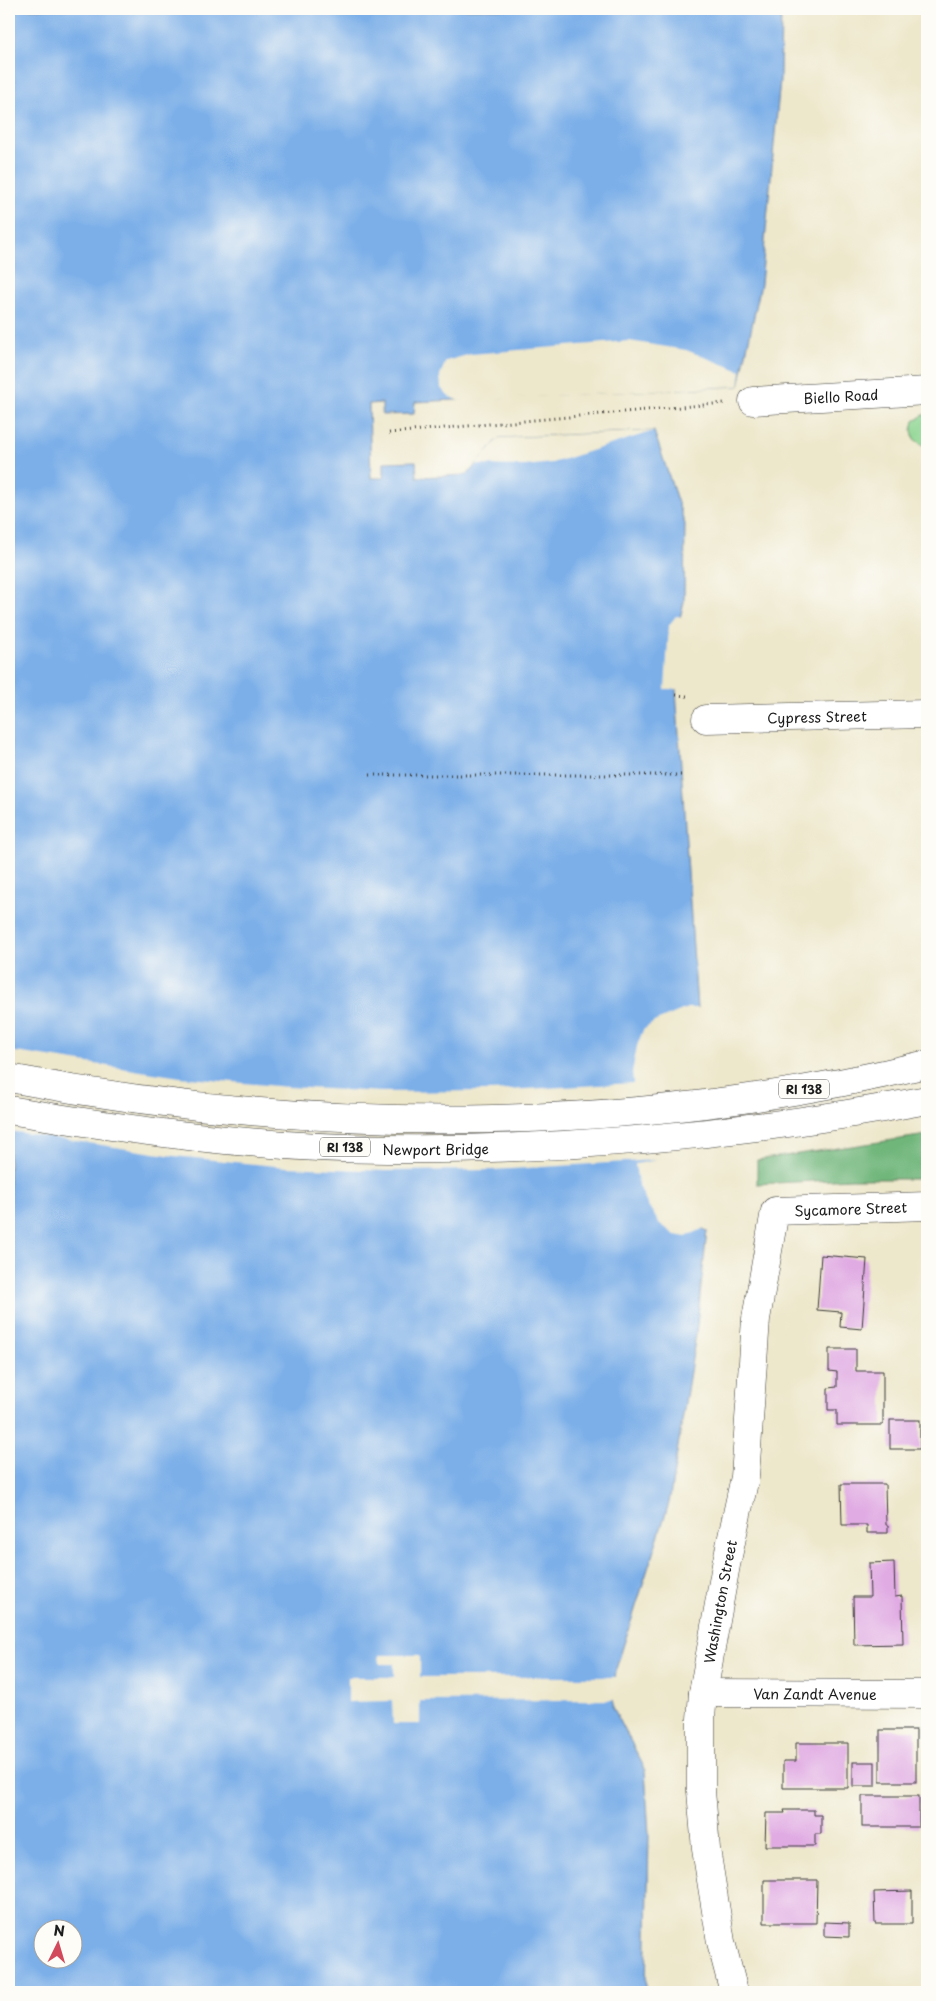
<svg xmlns="http://www.w3.org/2000/svg" width="936" height="2001" viewBox="0 0 936 2001" font-family="'Playpen Sans',sans-serif">
<style>
.green{fill:#8bd490;stroke:#547856}
.forest{fill:#70b67a;stroke:#46694b}
.water{fill:#7bafe8;stroke:#4c6682;fill-rule:evenodd}
.pier{fill:#ede7cb}
.building{fill:#e0aae3}
.lines{fill:none;stroke-linecap:round;stroke-linejoin:round}
.minor-casing{stroke:#3b3a36;stroke-width:29}
.highway-casing{stroke:#3b3a36;stroke-width:29}
.path{stroke:#3b3a36;stroke-width:3;stroke-dasharray:1 4;stroke-linecap:butt}
.minor{stroke:#fff;stroke-width:28}
.highway{stroke:#fff;stroke-width:28}
.labels{text-anchor:middle;dominant-baseline:central;stroke-width:4;stroke-linejoin:round;paint-order:stroke}
.shield{fill:#fdfcf7;stroke:#605f5e;stroke-width:1}
.shield-label{font-size:12px;font-weight:bold;fill:#1c1c1c}
.street-label{font-size:14px;fill:#1c1c1c;stroke:#fdfcf7}
</style>
<rect width="100%" height="100%" fill="#fdfcf7"/>
<filter id="ink" filterUnits="userSpaceOnUse"><feTurbulence type="fractalNoise" baseFrequency=".02" numOctaves="2"/><feDisplacementMap in="SourceGraphic" scale="10" xChannelSelector="R" yChannelSelector="G"/><feConvolveMatrix kernelMatrix="1 2 1 2 8 2 1 2 1" color-interpolation-filters="sRGB"/></filter>
<filter id="wash" filterUnits="userSpaceOnUse"><feTurbulence type="fractalNoise" baseFrequency=".0096" numOctaves="4" result="noise"/><feDisplacementMap in="SourceGraphic" scale="20" xChannelSelector="R" yChannelSelector="G"/><feGaussianBlur stdDeviation="1.12" result="paint"/><feColorMatrix in="noise" values="0 0 0 0 0 0 0 0 0 0 0 0 0 0 0 0 0 1.4 0 .05"/><feComposite in="paint" operator="in"/></filter>
<g filter="url(#wash)">
<rect width="100%" height="100%" fill="#ede7cb"/>
<path class="green" d="M927 413V448L914 439 912 430 914 421Z"/>
<path class="forest" d="M927 1135V1179H851L757 1184V1160Z"/>
<path class="water" d="M9 9H781L780 80 761 284 739 386 415 402 414 414 382 415V403L369 404 371 478H384V462L416 461 417 477 467 475 499 438 654 431 685 524 684 602 677 630 676 689 697 1008 664 1053 657 1079 659 1195 683 1217 707 1231 696 1334 669 1503 616 1669 613 1707 645 1769 649 1835 646 1992H9ZM42 1928H72V1958H42Z"/>
<g class="pier">
<path d="M629 341 686 350 741 371 739 386 460 401 448 396 441 388 440 375 446 361 471 354Z"/>
<path d="M654 431 552 463 525 466 476 465 499 438Z"/>
<path d="M676 616 683 617 679 631 678 689H665L669 625Z"/>
<path d="M687 1008H697L698 1010 667 1054 660 1080 662 1194 685 1215 706 1227 686 1237 675 1235 659 1223 646 1202 638 1183 635 1164 657 1160 493 1170 385 1171 286 1167 174 1156 9 1131V1051L180 1077 287 1087 382 1092 490 1091 582 1086 633 1083 632 1072 637 1046 643 1030 654 1022Z"/>
<path d="M379 1655H420V1677H618L616 1700 420 1701V1724H393L392 1701 348 1702V1677H394V1664H380Z"/>
</g>
<g id="blocks">
<g class="building">
<path d="M821 1255 867 1259 862 1329 840 1327 841 1312 817 1310Z"/>
<path d="M829 1349H856V1371H883V1425H837V1410H828V1388L837 1387V1372L829 1371Z"/>
<rect x="890" y="1420" width="30" height="29"/>
<path d="M841 1484H885L886 1525H888V1533H867V1525H842Z"/>
<path d="M894 1562 895 1597 902 1596 903 1644 854 1645 853 1597H870L869 1563Z"/>
<rect x="880" y="1730" width="36" height="52"/>
<path d="M796 1743H848V1788H783V1761H796Z"/>
<rect x="853" y="1762" width="22" height="24"/>
<rect x="862" y="1796" width="57" height="31"/>
<path d="M784 1810H814V1815H821V1834H815V1846H765L766 1813H785Z"/>
<path d="M764 1880H817L816 1923H764Z"/>
<path d="M912 1891V1924H875L874 1892Z"/>
<path d="M824 1922 849 1923V1937L824 1936Z"/>
</g>
</g>
</g>
<g filter="url(#ink)">
<use href="#blocks" fill-opacity="0" stroke="#3b3a36" stroke-width="1"/>
<g class="lines">
<g class="minor-casing">
<g id="minor">
<path id="s1" d="M753 401 927 391"/>
<path id="s2" d="M706 719 927 714"/>
<path id="s3" d="M703 1693 927 1694"/>
<path id="s4" d="M734 1992 721 1942 706 1849 701 1791V1719L703 1693 726 1565 745 1477 756 1319 775 1211 927 1206"/>
</g>
</g>
<g class="highway-casing">
<g id="highway">
<path d="M9 1078C310 1135 628 1136 927 1064"/>
<path id="s5" d="M9 1110C133 1131 260 1148 387 1149 568 1151 749 1134 927 1100"/>
</g>
</g>
<g class="path">
<path d="M389 433 725 403"/>
<path d="M676 695 687 696"/>
<path d="M370 775H681"/>
</g>
<use href="#minor" class="minor"/>
<use href="#highway" class="highway"/>
</g>
</g>
<g class="labels">
<g class="shield">
<rect x="779" y="1079.5" width="50" height="19" rx="4"/>
<rect x="320" y="1137.5" width="50" height="19" rx="4"/>
</g>
<g class="shield-label">
<text x="804" y="1089">RI 138</text>
<text x="345" y="1147">RI 138</text>
</g>
<g class="street-label">
<text stroke="none"><textPath href="#s1" startOffset="88">Biello Road</textPath></text>
<text stroke="none"><textPath href="#s2" startOffset="111">Cypress Street</textPath></text>
<text stroke="none"><textPath href="#s5" startOffset="429">Newport Bridge</textPath></text>
<text stroke="none"><textPath href="#s4" startOffset="866">Sycamore Street</textPath></text>
<text stroke="none"><textPath href="#s4" startOffset="395">Washington Street</textPath></text>
<text stroke="none"><textPath href="#s3" startOffset="112">Van Zandt Avenue</textPath></text>
</g>
</g>
<rect width="936" height="2001" fill="none" stroke="#fdfcf7" stroke-width="30"/>
<g transform="translate(58 1944) rotate(5)"><circle r="24" fill="#fdfcf7" stroke="#a3a29f"/>
<path d="M0-4L9 19L0 12L-9 19Z" fill="#d1495b"/>
<text y="-8" font-size="14" font-weight="bold" text-anchor="middle" fill="#1c1c1c">N</text>
</g>
</svg>
